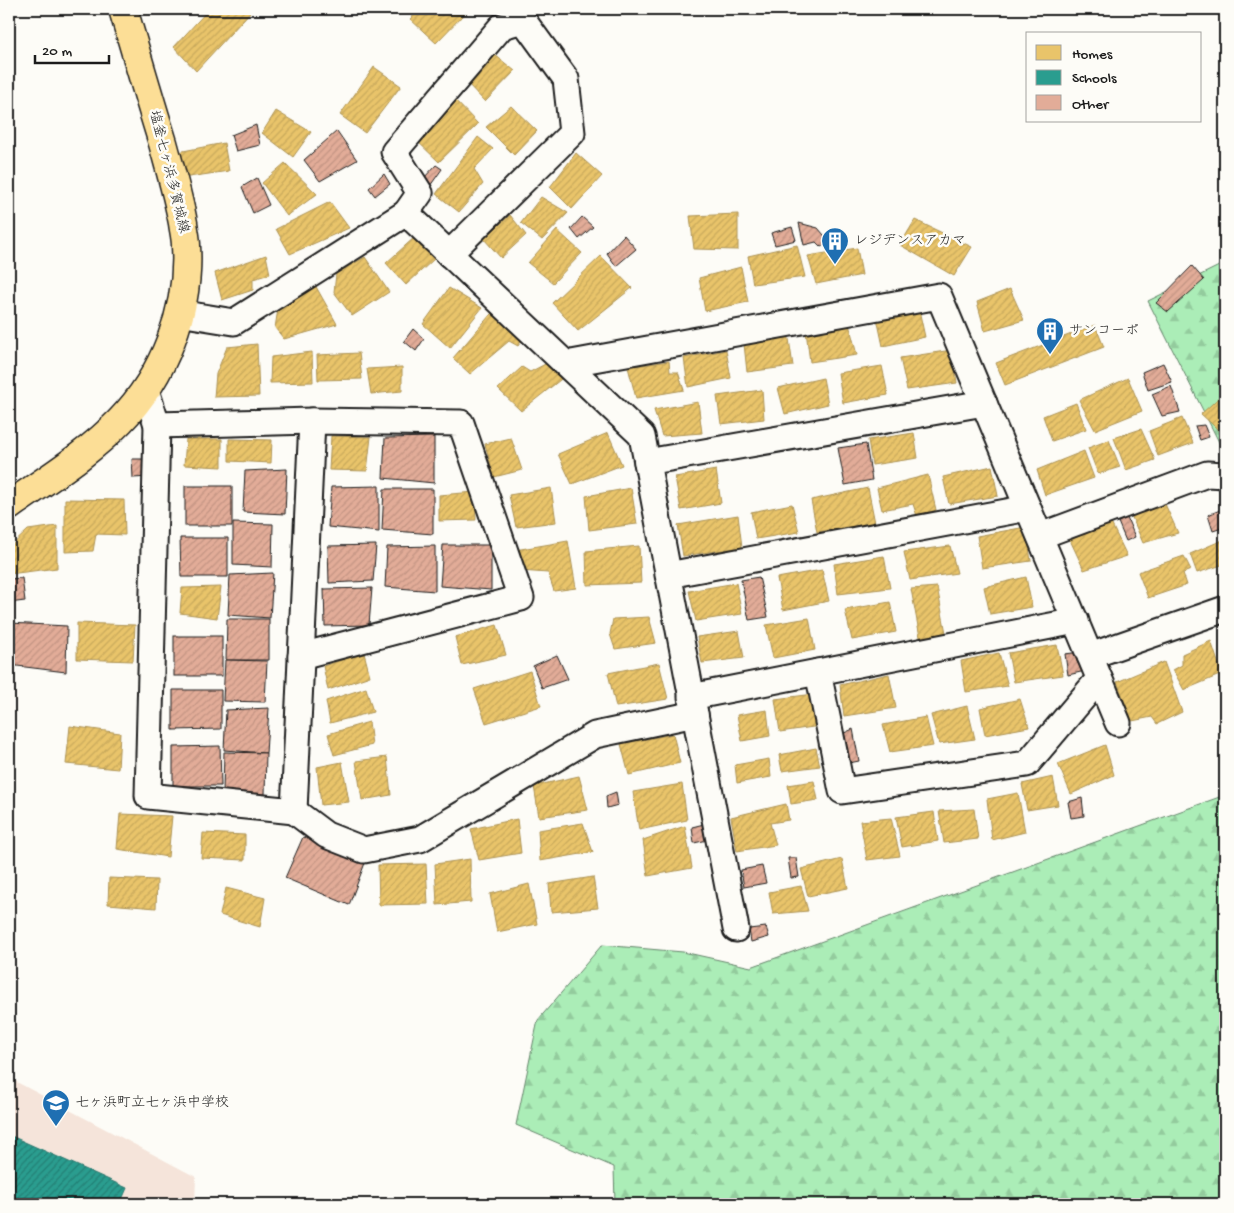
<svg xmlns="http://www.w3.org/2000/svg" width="1234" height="1213" viewBox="0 0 1234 1213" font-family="'Gochi Hand','Klee One',sans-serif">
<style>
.built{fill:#f5e4da}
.forest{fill:url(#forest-firs);stroke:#64846a}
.homes{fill:url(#homes-hatch);stroke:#ac9253}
.schools{fill:url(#schools-hatch);stroke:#26766c}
.building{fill:url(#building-hatch);stroke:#1c1c1c}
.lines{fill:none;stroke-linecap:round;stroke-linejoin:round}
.minor-casing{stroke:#1c1c1c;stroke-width:29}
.primary-casing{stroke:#1c1c1c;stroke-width:31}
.minor{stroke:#fdfcf7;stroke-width:25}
.primary{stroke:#fcde96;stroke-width:28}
.labels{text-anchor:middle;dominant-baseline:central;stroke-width:5;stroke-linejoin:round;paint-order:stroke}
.street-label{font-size:14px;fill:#1c1c1c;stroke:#fdfcf7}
.poi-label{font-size:14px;fill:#1c1c1c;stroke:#fdfcf7;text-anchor:start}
</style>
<defs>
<pattern id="forest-firs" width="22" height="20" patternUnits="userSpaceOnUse" patternTransform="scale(1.25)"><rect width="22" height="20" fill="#abedb7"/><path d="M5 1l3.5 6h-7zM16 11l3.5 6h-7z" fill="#93cb9d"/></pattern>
<pattern id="homes-hatch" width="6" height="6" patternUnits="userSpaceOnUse" patternTransform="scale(1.25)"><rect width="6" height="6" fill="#e9c46a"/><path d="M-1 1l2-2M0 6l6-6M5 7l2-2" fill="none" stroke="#c7a85b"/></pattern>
<pattern id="schools-hatch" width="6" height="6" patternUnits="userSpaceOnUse" patternTransform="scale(1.25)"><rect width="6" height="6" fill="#2a9d8f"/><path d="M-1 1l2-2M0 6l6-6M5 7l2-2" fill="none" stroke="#237f74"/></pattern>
<pattern id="building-hatch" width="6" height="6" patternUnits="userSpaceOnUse" patternTransform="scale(1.25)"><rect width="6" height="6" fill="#e2ac98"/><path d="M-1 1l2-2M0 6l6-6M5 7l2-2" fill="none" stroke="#c19382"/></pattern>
</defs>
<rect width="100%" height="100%" fill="#fdfcf7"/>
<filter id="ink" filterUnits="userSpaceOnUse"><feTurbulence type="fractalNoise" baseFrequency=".02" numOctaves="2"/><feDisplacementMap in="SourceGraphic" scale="10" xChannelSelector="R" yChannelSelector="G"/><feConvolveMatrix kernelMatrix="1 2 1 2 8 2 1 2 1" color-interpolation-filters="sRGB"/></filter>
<g filter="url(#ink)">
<path class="built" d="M9 1078 196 1177 195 1204H9Z"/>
<g class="forest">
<path d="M1225 263V454L1148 301Z"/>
<path d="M1225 795V1204H615L614 1167 516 1125 538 1020 602 945 683 952 751 967Z"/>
</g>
<g class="homes">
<path d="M209 9H253L196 71 174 47Z"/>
<path d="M421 9H463L466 12 436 43 410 19Z"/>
<path d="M490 51 515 71 485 102 466 82Z"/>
<path d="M374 67 401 86 365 133 340 115Z"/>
<path d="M451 96 478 124 439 162 414 138Z"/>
<path d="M511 106 537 131 514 155 486 127Z"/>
<path d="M276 111 311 132 293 157 262 133Z"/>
<path d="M478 137 493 149 474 169 483 184 459 212 436 194Z"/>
<path d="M224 143 229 171 182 178 178 152Z"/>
<path d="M576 153 602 176 572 209 550 187Z"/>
<path d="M285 163 317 194 287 216 262 183Z"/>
<path d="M541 197 568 213 542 240 521 223Z"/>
<path d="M330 202 349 228 290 254 276 229Z"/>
<path d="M738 214V250L694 249 690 216Z"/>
<path d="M510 215 526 235 501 258 484 239Z"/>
<path d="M915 220 972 247 954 276 900 245Z"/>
<path d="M557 230 582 253 553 283 528 263Z"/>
<path d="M415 237 434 259 406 285 386 263Z"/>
<path d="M797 245 805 277 753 284 748 256Z"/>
<path d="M857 248 862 275 816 284 808 256Z"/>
<path d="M266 255 270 274 253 279V290L222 300 215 273Z"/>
<path d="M601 256 632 288 578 331 552 303Z"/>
<path d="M365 257 389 292 352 316 334 292 336 274Z"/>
<path d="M741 267 748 302 705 311 699 278Z"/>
<path d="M315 285 337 324 284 339 275 328 278 309Z"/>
<path d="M449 288 482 308 450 348 423 324Z"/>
<path d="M1010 289 1024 320 985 331 977 302Z"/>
<path d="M497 307 525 336 518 346 509 341 470 374 453 358Z"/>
<path d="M919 310 925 337 883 346 877 318Z"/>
<path d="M849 324 857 355 810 362 806 331Z"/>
<path d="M1095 325 1104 347 1005 385 996 363Z"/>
<path d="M788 332 793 366 747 372 744 344Z"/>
<path d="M257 344 259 396 214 397 216 374 227 347Z"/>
<path d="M726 350 731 378 688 387 684 358Z"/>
<path d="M952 350 957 383 907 390 900 358Z"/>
<path d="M312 352 313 382 270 383 271 357Z"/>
<path d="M359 353 362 379 318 380 317 355Z"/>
<path d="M551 361 565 376 521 411 498 389 522 367 530 372Z"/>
<path d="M669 361 670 372H678L684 390 636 398 628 367Z"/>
<path d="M882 366 888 395 843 403 838 373Z"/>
<path d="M402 367V391L371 394 367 369Z"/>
<path d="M823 378 828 404 785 414 778 388Z"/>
<path d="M1128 378 1142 411 1095 430 1079 400Z"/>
<path d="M762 390 764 419 721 424 717 396Z"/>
<path d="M1225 392V436L1201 414Z"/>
<path d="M698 402 702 433 662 436 654 410Z"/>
<path d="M1076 403 1086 429 1052 441 1043 416Z"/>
<path d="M1182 418 1193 443 1158 456 1149 431Z"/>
<path d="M1141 429 1155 460 1126 470 1114 438Z"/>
<path d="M608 433 622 465 572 484 558 454Z"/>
<path d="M914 433 918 458 872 465 868 440Z"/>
<path d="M331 436 371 437 367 471 329 470Z"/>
<path d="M511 438 522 470 494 477 485 444Z"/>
<path d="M186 439H222V467L184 465Z"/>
<path d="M229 439 272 440 271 463 229 461Z"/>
<path d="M1109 440 1120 467 1098 474 1088 448Z"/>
<path d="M1084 451 1094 478 1045 495 1037 470Z"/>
<path d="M992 466 998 496 949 504 943 477Z"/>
<path d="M716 470 721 503 681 510 675 477Z"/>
<path d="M928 475 936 510 917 516 913 504 882 510 877 488Z"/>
<path d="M551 488 556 522 516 527 509 495Z"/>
<path d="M631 488 637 524 589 530 586 496Z"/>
<path d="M868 488 875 523 817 532 811 500Z"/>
<path d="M475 492 476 520 439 521V495Z"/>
<path d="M65 499 124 500 125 535 96 534 93 551 65 552Z"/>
<path d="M792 504 799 532 756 539 751 512Z"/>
<path d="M1165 504 1178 533 1143 543 1131 515Z"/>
<path d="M738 515 742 547 683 556 678 525Z"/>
<path d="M1111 523 1127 556 1084 570 1070 540Z"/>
<path d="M57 526V568L9 574V548L28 530Z"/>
<path d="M1026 527 1031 561 982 568 977 536Z"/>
<path d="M1225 539V564L1197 573 1190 554Z"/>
<path d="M568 541 576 588 554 591 548 573 520 571 515 550Z"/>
<path d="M639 546 641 583 587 585 586 551Z"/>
<path d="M950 546 957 573 910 580 904 552Z"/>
<path d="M884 556 890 588 838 594 834 564Z"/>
<path d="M1184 556 1191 570 1183 573 1187 585 1148 598 1138 572Z"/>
<path d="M822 570 829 601 783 610 777 578Z"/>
<path d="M1026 577 1032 607 990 614 984 587Z"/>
<path d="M736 583 742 614 696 621 689 591Z"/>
<path d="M221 587 217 618 180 613 182 588Z"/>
<path d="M937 587 946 633 920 637 911 589Z"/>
<path d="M890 602 896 632 852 640 845 610Z"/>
<path d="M649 617 656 643 615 649 610 634 613 619Z"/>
<path d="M809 618 815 650 773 658 766 625Z"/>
<path d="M77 623 135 625 133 661 77 659Z"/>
<path d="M497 625 506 655 462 665 455 637Z"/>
<path d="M739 631 744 658 702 663 697 637Z"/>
<path d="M1211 641 1222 674 1184 690 1173 670 1182 665V654Z"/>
<path d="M1057 645 1063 675 1014 682 1008 653Z"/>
<path d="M364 653 370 676 328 690 323 666Z"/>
<path d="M999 653 1008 686 966 692 961 661Z"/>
<path d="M1164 662 1182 712 1157 724 1152 717 1132 721 1117 682Z"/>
<path d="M659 663 668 699 616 707 608 673Z"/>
<path d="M530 671 541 706 486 723 474 689Z"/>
<path d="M889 674 896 708 844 716 840 685Z"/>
<path d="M366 688 373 712 330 723 326 701Z"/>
<path d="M814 694 820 726 780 732 775 699Z"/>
<path d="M1020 699 1029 727 985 735 980 708Z"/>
<path d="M967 706 975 739 939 744 931 715Z"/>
<path d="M767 710 770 736 742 741 737 715Z"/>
<path d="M926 717 933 746 890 752 883 725Z"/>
<path d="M369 722 372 745 334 755 328 734Z"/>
<path d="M70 726 120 733 118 769 66 764Z"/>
<path d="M673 734 680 763 629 775 621 744Z"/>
<path d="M1105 745 1114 775 1071 794 1058 764Z"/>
<path d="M816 748 820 766 782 771 779 755Z"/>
<path d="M387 757 391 795 362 800 356 761Z"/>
<path d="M769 759 771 777 737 783 735 765Z"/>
<path d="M342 762 349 802 321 805 317 767Z"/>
<path d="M579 776 588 810 539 817 534 786Z"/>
<path d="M1053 777 1058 805 1027 810 1022 784Z"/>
<path d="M814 781 818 800 791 804 788 785Z"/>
<path d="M682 784 687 820 639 830 633 792Z"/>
<path d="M1018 793 1025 832 992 840 987 799Z"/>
<path d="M786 804 789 820 770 823 776 845 737 851 731 817Z"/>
<path d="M974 809 978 839 944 843 939 811Z"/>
<path d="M934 812 938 841 902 847 896 817Z"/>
<path d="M120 814 172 816 168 857 117 849Z"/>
<path d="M891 818 900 856 867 860 860 821Z"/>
<path d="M517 819 521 853 479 860 471 829Z"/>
<path d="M583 823 593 852 540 861 538 830Z"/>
<path d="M685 826 692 868 648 876 643 840Z"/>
<path d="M203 833 245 835V860L201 858Z"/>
<path d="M470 859 471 902 437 905 435 864Z"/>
<path d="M842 859 848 888 808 896 801 869Z"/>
<path d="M426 864 428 904 379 905 378 865Z"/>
<path d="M593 877 598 908 551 912 549 884Z"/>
<path d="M109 878 157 880 156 908 108 904Z"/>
<path d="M529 884 537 924 497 932 490 894Z"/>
<path d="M801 886 808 911 773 914 769 892Z"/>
<path d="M226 888 265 898 260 927 220 915Z"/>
</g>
<path class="schools" d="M9 1135 127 1188 120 1204H9Z"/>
<g class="building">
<path d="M256 125 260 145 236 151 231 135Z"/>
<path d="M337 131 357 160 320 181 304 160Z"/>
<path d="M436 165 442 169 430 186 423 179Z"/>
<path d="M384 174 390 184 375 196 369 188Z"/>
<path d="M257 178 269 205 253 213 242 187Z"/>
<path d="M582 217 593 227 579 239 571 229Z"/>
<path d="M799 223 818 228 830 242 821 247 816 242 804 245Z"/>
<path d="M792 227 796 240 775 245 771 233Z"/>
<path d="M624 235 636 249 616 266 607 253Z"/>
<path d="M1192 266 1204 280 1168 312 1156 303Z"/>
<path d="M413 329 424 339 416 351 404 341Z"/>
<path d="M1163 363 1172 382 1148 390 1142 372Z"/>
<path d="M1171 386 1180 412 1162 416 1152 394Z"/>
<path d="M1204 425 1209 437 1200 440 1195 426Z"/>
<path d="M434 437V483L383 478 385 438Z"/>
<path d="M866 444 872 480 845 485 838 448Z"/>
<path d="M132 459H149L150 477 133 478Z"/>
<path d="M287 469 285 514 243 512 245 471Z"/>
<rect x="185" y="486" width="47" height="40"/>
<path d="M379 486V532L328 527 331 487Z"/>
<path d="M384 489H433V534L382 530Z"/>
<path d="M1220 510 1225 527 1213 531 1208 515Z"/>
<path d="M1127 518 1135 537 1126 541 1118 522Z"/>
<path d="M233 523 273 524 272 567 233 565Z"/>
<path d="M180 538H228V577H181Z"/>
<path d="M376 545 373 581 329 583 328 546Z"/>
<path d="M443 545H491V590L440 586Z"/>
<path d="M435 546V591L385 587 387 547Z"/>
<path d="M273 573 270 618 228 615 230 575Z"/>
<path d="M759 577 768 617 749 620 741 580Z"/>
<path d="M22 578 25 601 9 603V579Z"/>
<path d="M372 588 369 625 325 626 324 589Z"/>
<path d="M227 619H269V660H226Z"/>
<path d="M9 623 67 626 66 672 9 665Z"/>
<rect x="174" y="636" width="48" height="40"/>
<path d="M1080 652 1085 671 1068 675 1065 654Z"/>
<path d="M557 655 568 679 542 688 533 666Z"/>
<path d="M225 660 267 661 265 702 223 701Z"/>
<path d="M173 690H221V729L173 730Z"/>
<path d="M269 708 266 753 224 750 226 710Z"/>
<path d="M853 729 859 761 849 763 842 734Z"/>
<path d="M220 746 221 786H173V747Z"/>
<path d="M224 752 266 753 265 795 223 793Z"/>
<path d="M616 792 618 805 607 808 606 796Z"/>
<path d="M1082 798 1084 816 1071 818 1068 802Z"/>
<path d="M708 823 712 839 694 843 692 827Z"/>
<path d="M303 837 365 863 349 905 285 878Z"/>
<path d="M788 858H796L799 877 791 878Z"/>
<path d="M762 866 766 883 744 887 741 870Z"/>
<path d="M766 927 769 937 751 942 749 929Z"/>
</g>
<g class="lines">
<g class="minor-casing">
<g id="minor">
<path d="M406 213 420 193 394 152 502 26 523 20 566 79 572 133 449 254"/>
<path d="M179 313 234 322 406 213 642 436 736 929"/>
<path d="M566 364 939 296 1118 723"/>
<path d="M146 390 157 425 148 796 294 811 312 421"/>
<path d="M157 425 312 421 461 423 521 598 301 656"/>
<path d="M647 462 984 403"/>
<path d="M1040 536 1207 474 1225 475"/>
<path d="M668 575 1028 508"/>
<path d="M1090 656 1225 609"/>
<path d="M818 672 842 791 1027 764 1099 679"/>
<path d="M691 697 1076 621"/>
<path d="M294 811 326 835 364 850 420 839 595 735 695 714"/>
</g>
</g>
<g class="primary-casing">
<path id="primary" d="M9 506C47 479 87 455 120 421 164 376 190 309 186 246 186 238 184 231 183 223 178 196 170 169 163 143 149 98 136 53 123 9"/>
</g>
<use href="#minor" class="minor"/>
<use href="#primary" class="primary"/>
</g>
</g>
<defs>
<g id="building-pin" transform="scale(1.4375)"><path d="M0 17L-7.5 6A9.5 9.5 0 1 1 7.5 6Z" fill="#1f6fb2" stroke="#fdfcf7"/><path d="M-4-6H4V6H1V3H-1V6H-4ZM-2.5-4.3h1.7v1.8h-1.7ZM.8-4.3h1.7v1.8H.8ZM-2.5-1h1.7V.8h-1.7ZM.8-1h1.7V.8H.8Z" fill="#fff"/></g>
<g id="school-pin" transform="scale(1.4375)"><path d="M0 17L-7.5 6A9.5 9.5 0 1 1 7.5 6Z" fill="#1f6fb2" stroke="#fdfcf7"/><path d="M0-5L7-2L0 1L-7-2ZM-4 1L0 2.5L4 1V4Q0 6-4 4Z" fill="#fff"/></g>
</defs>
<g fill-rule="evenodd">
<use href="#building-pin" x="835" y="241"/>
<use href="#building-pin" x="1050" y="331"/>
<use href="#school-pin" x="56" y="1103"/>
</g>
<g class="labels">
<g class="street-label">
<text transform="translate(168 172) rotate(76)">塩釜七ヶ浜多賀城線</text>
</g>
<g class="poi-label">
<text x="854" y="241">レジデンスアカマ</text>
<text x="1069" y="331">サンコーポ</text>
<text x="75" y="1103">七ヶ浜町立七ヶ浜中学校</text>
</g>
</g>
<rect width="1234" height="1213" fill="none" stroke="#fdfcf7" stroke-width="30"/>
<rect x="15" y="15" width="1204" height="1183" fill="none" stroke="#1c1c1c" stroke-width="2" filter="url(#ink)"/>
<rect x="1026" y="32" width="175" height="90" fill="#fdfcf7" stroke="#a3a29f"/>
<rect x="1036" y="45" width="25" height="15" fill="#e9c46a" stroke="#a3a29f"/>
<text x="1072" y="58" font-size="15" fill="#1c1c1c">Homes</text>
<rect x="1036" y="70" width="25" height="15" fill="#2a9d8f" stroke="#a3a29f"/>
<text x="1072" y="82" font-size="15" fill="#1c1c1c">Schools</text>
<rect x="1036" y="95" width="25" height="15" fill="#e2ac98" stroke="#a3a29f"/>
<text x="1072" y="108" font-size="15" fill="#1c1c1c">Other</text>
<path d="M35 55v8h74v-8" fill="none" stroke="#1c1c1c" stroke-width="2.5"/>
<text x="42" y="55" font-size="15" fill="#1c1c1c" stroke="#fdfcf7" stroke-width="4" paint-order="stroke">20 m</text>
</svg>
